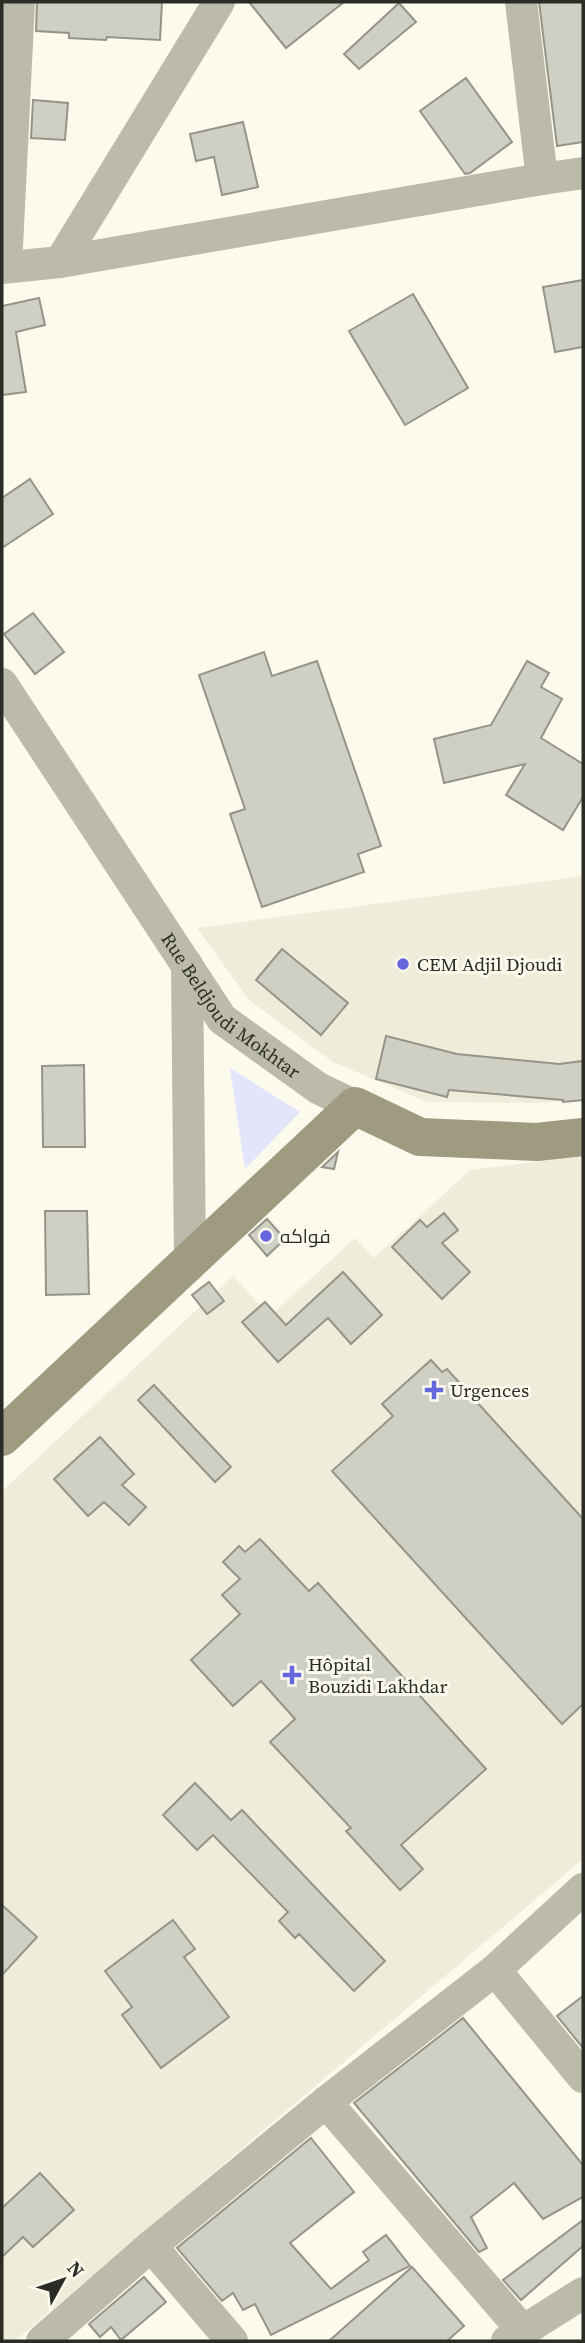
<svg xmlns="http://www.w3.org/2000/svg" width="585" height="2343" viewBox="0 0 585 2343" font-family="'Source Serif 4',Cairo,serif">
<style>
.built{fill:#efedd9}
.green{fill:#e3e6fb}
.building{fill:#d0cfc3;stroke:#969489;stroke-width:2}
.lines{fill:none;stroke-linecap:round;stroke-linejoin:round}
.street{stroke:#bcbaa8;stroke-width:32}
.secondary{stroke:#9e9b81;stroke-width:38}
.poi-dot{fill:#6666df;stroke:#fbfaed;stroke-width:2.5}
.labels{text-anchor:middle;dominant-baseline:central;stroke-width:6;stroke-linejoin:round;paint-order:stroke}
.poi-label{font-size:19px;fill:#2c2c27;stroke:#fbfaed;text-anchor:start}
.street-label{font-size:19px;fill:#2c2c27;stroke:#fbfaed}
</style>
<rect width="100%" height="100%" fill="#fbfaed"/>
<g class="built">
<path d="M583 876V1100L535 1103 427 1102 333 1062 249 1000 197 928Z"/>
<path d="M583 1156V1859L15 2341H2V1491L233 1276 270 1316 355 1238 374 1258 470 1170Z"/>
</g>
<path class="green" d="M230 1068 300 1112 245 1169Z"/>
<g class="building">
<path d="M37 2H162L160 40 107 37 106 40 69 38V33L36 31Z"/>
<path d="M249 2H344L286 48Z"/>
<path d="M539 2H583V142L557 146Z"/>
<path d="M399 3 416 22 359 69 344 54Z"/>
<path d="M466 78 512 142 470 173 465 174 420 111Z"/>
<path d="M33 100 68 103 65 140 31 138Z"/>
<path d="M243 122 258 187 222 195 214 157 196 161 190 134Z"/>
<path d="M583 280V347L555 352 543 287Z"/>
<path d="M413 294 468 388 405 425 349 331Z"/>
<path d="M39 298 45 325 16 332 26 392 2 395V306Z"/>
<path d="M30 479 53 514 2 548V498Z"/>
<path d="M33 613 64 652 35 674 4 634Z"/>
<path d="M264 652 272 676 317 661 381 846 358 854 364 872 262 907 230 814 245 809 199 675Z"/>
<path d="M527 661 549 673 541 687 562 699 541 738 583 764V797L563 830 506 795 525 764 444 783 434 739 491 725Z"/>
<path d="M282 949 348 1003 321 1035 256 980Z"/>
<path d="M386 1036 457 1054 559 1064 583 1061V1100L563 1102V1100L449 1090 447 1097 376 1079Z"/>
<path d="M84 1065 85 1147H43L42 1066Z"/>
<path d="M338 1152 334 1169 322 1167Z"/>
<path d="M45 1211H87L89 1294 46 1295Z"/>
<path d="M444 1213 458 1230 442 1243 470 1272 442 1299 392 1247 420 1220 427 1227Z"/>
<path d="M267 1219 285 1239 267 1256 249 1235Z"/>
<path d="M343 1272 382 1315 351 1344 328 1318 278 1362 242 1322 265 1302 286 1325Z"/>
<path d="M209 1282 224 1301 207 1314 192 1295Z"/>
<path d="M431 1360 442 1372 447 1369 583 1519V1704L562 1724 332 1471 393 1416 382 1404Z"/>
<path d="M154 1385 231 1467 215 1482 138 1400Z"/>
<path d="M100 1437 134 1474 122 1485 146 1507 129 1525 104 1502 88 1516 54 1479Z"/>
<path d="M260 1539 309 1591 318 1583 486 1769 401 1845 423 1869 400 1890 346 1831 351 1828 270 1742 295 1719 261 1681 233 1706 191 1660 240 1614 222 1595 240 1579 223 1562 239 1546 245 1552Z"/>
<path d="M195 1783 231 1820 242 1810 385 1961 354 1991 299 1934 295 1938 279 1921 288 1912 213 1835 197 1850 163 1815Z"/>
<path d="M2 1905 37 1937 2 1975Z"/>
<path d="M173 1920 195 1949 184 1957 229 2017 161 2068 122 2015 132 2007 105 1971Z"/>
<path d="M583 1996V2048L557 2016Z"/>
<path d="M463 2018 583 2165V2197L543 2219 514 2183 471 2217 487 2248 479 2252 354 2103Z"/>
<path d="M311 2138 354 2192 290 2243 331 2289 369 2260 363 2252 386 2235 410 2266 271 2335 255 2304 243 2310 233 2293 222 2301 177 2248Z"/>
<path d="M40 2173 74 2210 33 2247 23 2237 2 2257V2208Z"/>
<path d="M583 2220V2246L521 2300 503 2280Z"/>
<path d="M412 2267 464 2326 447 2341H329Z"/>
<path d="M144 2277 166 2302 121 2340 111 2327 100 2337 89 2324Z"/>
</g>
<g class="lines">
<g class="street">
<path d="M521 2 542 179 583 173"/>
<path d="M60 262 542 179"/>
<path d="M6 267 19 2"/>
<path d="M2 268 60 262 219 2"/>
<path id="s1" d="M2 684 222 1019 318 1088 355 1106"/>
<path d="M187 965 190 1261"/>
<path d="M583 1889 495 1970 583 2077"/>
<path d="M495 1970 326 2102 523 2331"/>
<path d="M151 2246 326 2102"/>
<path d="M42 2341 151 2246 232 2341"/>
<path d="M507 2341 583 2293"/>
</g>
<path class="secondary" d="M2 1437 355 1106 420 1137 537 1142 583 1137"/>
</g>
<g class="poi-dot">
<circle cx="403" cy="964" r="7"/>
<circle cx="266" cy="1236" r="7"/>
<path d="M430.5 1379.5h7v7h7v7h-7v7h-7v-7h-7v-7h7z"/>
<path d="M288.5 1664.5h7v7h7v7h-7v7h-7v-7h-7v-7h7z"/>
</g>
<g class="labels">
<g class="poi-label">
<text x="417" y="964">CEM Adjil Djoudi</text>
<text x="280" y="1236">فواكه</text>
<text x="450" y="1390">Urgences</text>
<text x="308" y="1664">Hôpital<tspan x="308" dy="22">Bouzidi Lakhdar</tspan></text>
</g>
<g class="street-label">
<text stroke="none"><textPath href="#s1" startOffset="397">Rue Beldjoudi Mokhtar</textPath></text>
</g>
</g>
<rect width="585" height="2343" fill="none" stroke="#2c2c27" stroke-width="7"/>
<g transform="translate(63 2280) rotate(50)" stroke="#fbfaed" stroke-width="5" paint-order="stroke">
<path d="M0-5L12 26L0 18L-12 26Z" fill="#2c2c27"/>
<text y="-10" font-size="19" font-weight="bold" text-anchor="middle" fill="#2c2c27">N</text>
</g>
</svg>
